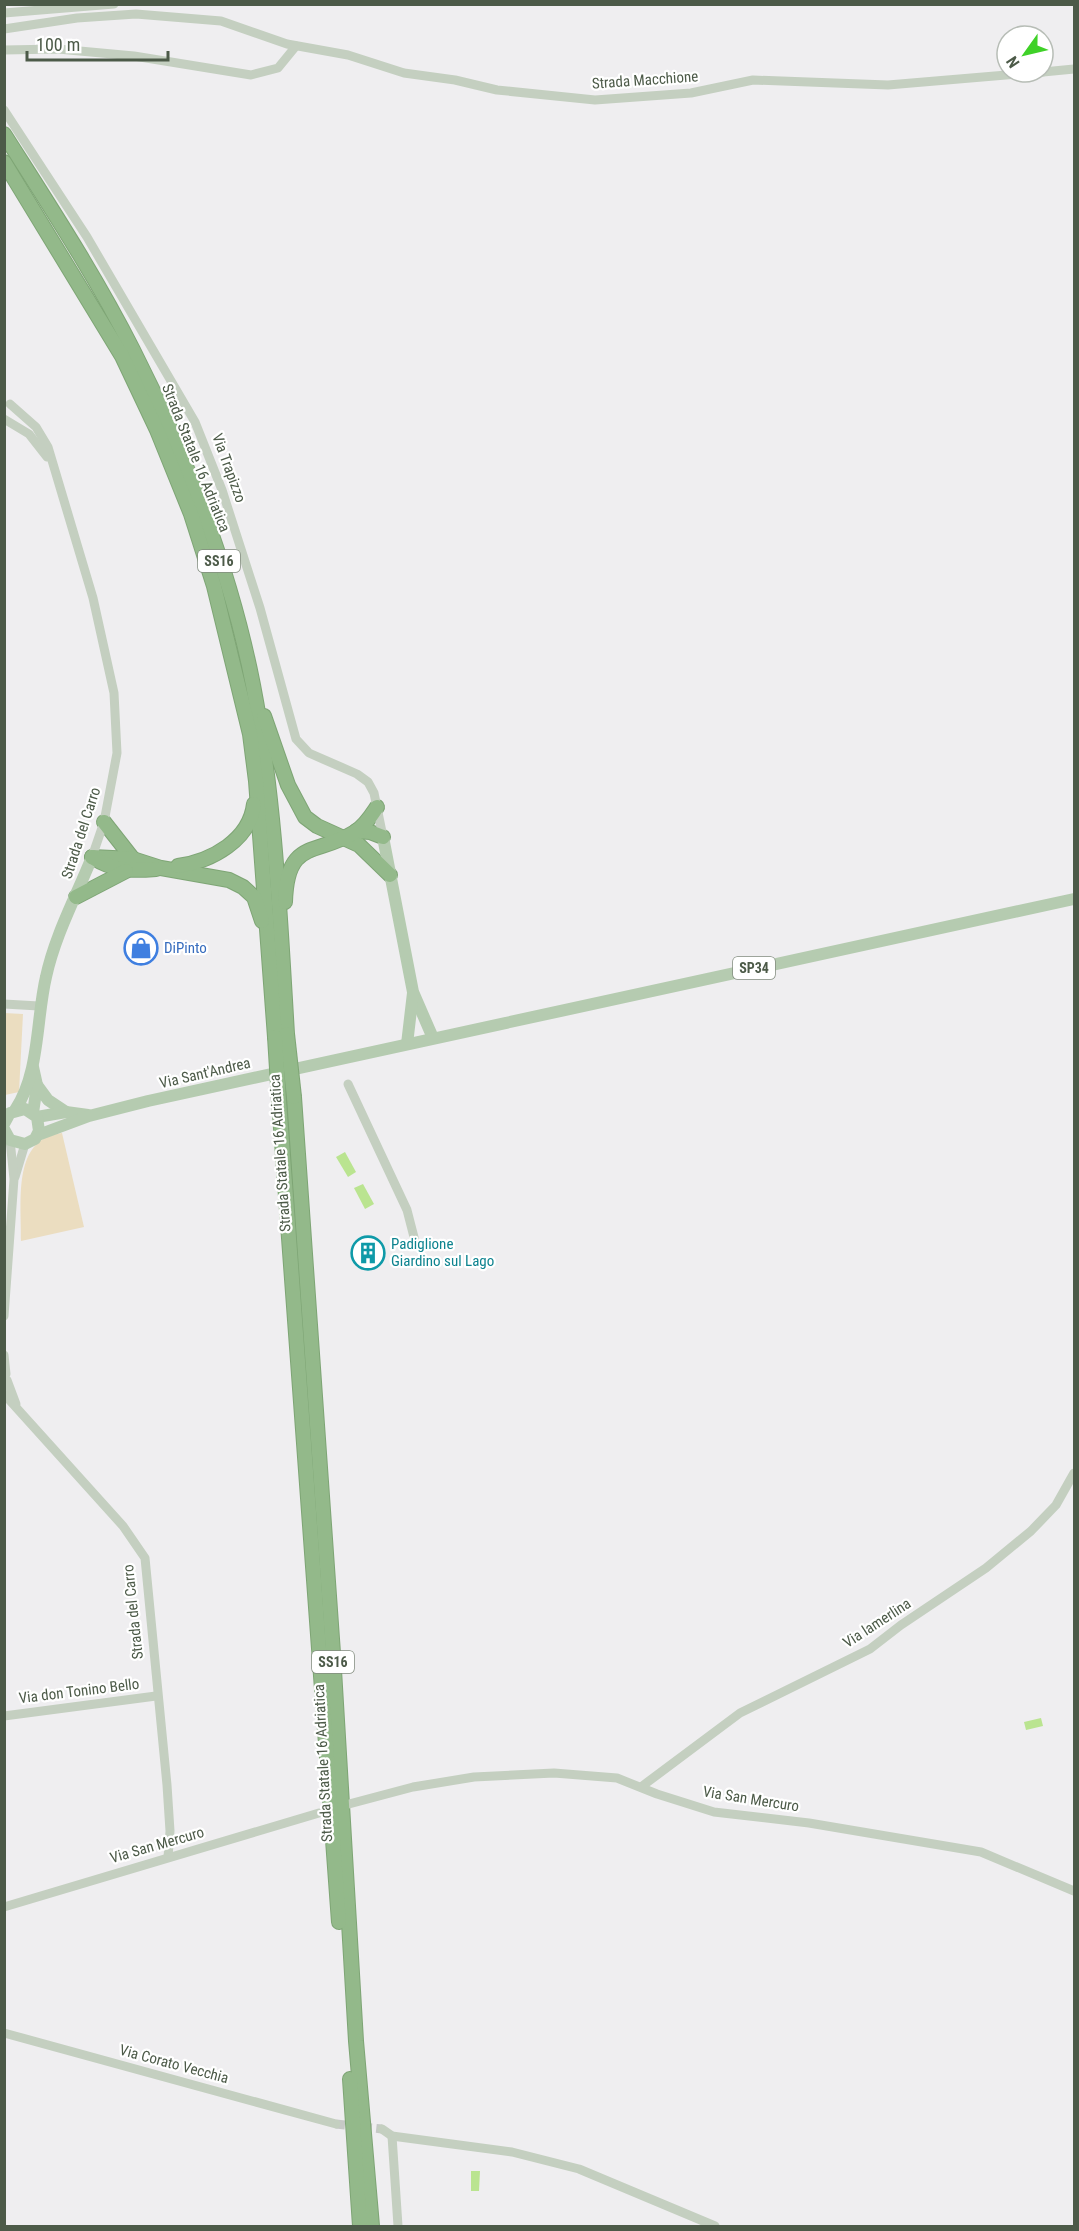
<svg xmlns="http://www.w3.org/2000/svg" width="1079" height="2231" viewBox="0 0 1079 2231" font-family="'Roboto Condensed',sans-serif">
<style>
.green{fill:#ebddc0}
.water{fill:#bae490}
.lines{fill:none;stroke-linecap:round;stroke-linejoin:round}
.minor-tunnel{stroke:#c6c9c6;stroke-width:9;stroke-dasharray:9 4.5;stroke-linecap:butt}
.highway-casing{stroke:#7ea575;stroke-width:16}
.minor{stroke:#c4cfc0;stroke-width:9}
.major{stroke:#b5cbb0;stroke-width:12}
.highway{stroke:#93b98a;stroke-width:14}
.highway-bridge-casing{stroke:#7ea575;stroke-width:16;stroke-linecap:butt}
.highway-bridge{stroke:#93b98a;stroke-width:14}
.labels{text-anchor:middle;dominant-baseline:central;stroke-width:4.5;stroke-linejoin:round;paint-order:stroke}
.shield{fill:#fff;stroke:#828c7f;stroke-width:1.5}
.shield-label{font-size:14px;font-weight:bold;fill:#4c5a48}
.street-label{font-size:15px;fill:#4c5a48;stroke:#fff}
.shop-label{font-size:15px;fill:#366cbe;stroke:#fff;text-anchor:start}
.culture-label{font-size:15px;fill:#0d838f;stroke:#fff;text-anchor:start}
</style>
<rect width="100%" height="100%" fill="#efeef0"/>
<g class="green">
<path d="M4 1013 23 1014 19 1092 5 1095Z"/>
<path d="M62 1133 84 1227 21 1241C22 1204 11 1138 62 1133Z"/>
</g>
<g class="water">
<path d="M345 1152 356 1172 348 1177 336 1157Z"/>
<path d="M363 1184 374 1204 365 1209 354 1188Z"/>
<path d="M1041 1718 1043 1726 1026 1730 1024 1722Z"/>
<path d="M471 2171H480L479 2191H471Z"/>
</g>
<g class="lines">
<path class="minor-tunnel" d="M336 2124 382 2129"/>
<g class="highway-casing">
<g id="highway">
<path d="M4 134C49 205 95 275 133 350 185 452 231 572 253 685 275 799 280 918 287 1034"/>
<path d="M4 162 122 356 157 430 191 514 214 586 250 734 256 781 275 1037"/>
<path d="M264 716 288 785 305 817 317 826 359 845 390 875"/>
<path d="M104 822 133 859"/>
<path d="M356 831 370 832 383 837"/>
<path d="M92 857 133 859 161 868 229 880 243 887 254 897 262 921"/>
<path d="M92 857C114 871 130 871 156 869"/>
<path d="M178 866C212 861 250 840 254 804"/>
<path d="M76 897 126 871"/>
<path d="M285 902C287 838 316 856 355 832 365 826 371 816 377 807"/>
<path d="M294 1097 333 1653 356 2041 372 2226"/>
<path d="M279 1101 339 1922"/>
<path d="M350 2079 360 2226"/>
</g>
</g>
<g class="minor">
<path d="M4 13 114 4"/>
<path d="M4 29 77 18 136 14 221 21 287 44 348 55 404 73 455 80 497 90 595 100 691 93 753 80 888 85 1043 72"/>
<path d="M4 50 58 49 134 56 251 75 278 68 296 46"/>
<path d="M1043 72 1074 69"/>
<path d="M4 110 87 237 195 422 222 490 260 608 296 739 309 753 357 774 368 782 374 793 383 837"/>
<path d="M10 404 36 427 48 447 93 598 114 693 117 753 104 822 92 857"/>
<path d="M4 419 29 434 47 457"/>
<path d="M4 1004 39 1006"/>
<path d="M348 1084 407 1210 415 1241"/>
<path d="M15 1177 25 1144"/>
<path d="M4 1316 14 1179 10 1140"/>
<path d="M4 1355 6 1374"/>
<path d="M7 1380 16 1404"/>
<path d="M4 1394 123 1526 145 1558 167 1785 170 1831 168 1857"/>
<path d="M4 1716 156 1696"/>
<path d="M641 1787 740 1713 870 1649 901 1625 986 1568 1031 1531 1056 1505 1074 1473"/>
<path d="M349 1804 413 1787 474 1777 554 1773 617 1778 657 1794 714 1812 809 1823 981 1852 1074 1891"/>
<path d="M4 1907 319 1813"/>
<path d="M4 2033 336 2124"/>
<path d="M382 2129 392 2136 512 2152 579 2169 715 2226"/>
<path d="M392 2136 398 2226"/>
</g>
<g class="major">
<path d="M383 837 413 992 433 1038"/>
<path d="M407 1044 413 993"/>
<path d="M33 1067 37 1085 33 1113"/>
<path d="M37 1085 48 1100 66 1112"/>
<path d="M15 1110C40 1073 36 1019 46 977 55 935 76 897 92 857"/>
<path d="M37 1117 66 1112 88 1115"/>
<path d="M4 1124 10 1113 25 1109 37 1117 39 1131 35 1139 25 1144 10 1140 4 1129"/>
<path d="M38 1135 89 1116 148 1101 1074 899"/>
</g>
<use href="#highway" class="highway"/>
<g class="highway-bridge-casing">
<g id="highway-bridge">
<path d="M287 1034 294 1097"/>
<path d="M275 1037 279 1101"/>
</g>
</g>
<use href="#highway-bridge" class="highway-bridge"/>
</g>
<defs>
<g id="shop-ring" transform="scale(1.725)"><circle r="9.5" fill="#fff" stroke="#3f7fe0" stroke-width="1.5"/><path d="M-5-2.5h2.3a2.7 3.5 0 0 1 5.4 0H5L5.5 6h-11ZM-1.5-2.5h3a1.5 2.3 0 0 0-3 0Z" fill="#3f7fe0"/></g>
<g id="building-ring" transform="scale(1.725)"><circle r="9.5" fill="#fff" stroke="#0f9aa8" stroke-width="1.5"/><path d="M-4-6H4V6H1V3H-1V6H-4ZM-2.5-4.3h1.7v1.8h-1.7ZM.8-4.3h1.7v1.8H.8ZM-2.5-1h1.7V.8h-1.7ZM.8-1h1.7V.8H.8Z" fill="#0f9aa8"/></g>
</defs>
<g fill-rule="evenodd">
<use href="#shop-ring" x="141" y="948"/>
<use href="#building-ring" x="368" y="1253"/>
</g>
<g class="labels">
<g class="shield">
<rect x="198" y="550" width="42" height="22" rx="4.5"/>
<rect x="733" y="957" width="42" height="22" rx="4.5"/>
<rect x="312" y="1651" width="42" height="22" rx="4.5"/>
</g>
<g class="shield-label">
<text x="219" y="561">SS16</text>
<text x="754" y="968">SP34</text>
<text x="333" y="1662">SS16</text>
</g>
<g class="street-label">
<text transform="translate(645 80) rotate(-4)">Strada Macchione</text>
<text transform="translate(196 458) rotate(68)">Strada Statale 16 Adriatica</text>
<text transform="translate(229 468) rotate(70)">Via Trapizzo</text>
<text transform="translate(81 833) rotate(-72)">Strada del Carro</text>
<text transform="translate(205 1073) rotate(-13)">Via Sant'Andrea</text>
<text transform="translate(280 1153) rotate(-94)">Strada Statale 16 Adriatica</text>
<text transform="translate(133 1612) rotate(-96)">Strada del Carro</text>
<text transform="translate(877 1623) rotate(-33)">Via lamerlina</text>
<text transform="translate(79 1691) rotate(-7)">Via don Tonino Bello</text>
<text transform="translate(323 1763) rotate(-93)">Strada Statale 16 Adriatica</text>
<text transform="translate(751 1799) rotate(9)">Via San Mercuro</text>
<text transform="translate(157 1845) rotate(-16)">Via San Mercuro</text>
<text transform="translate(174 2064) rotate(15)">Via Corato Vecchia</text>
</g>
<g class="shop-label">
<text x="164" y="948">DiPinto</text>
</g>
<g class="culture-label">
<text x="391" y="1244">Padiglione<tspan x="391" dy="17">Giardino sul Lago</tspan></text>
</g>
</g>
<rect width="1079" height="2231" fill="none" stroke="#4c5a48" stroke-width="12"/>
<g transform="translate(1025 54) rotate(236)"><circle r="28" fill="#ffffff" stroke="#b7bdb6" stroke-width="1.5"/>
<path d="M0-4.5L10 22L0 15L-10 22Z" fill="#3fd128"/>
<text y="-9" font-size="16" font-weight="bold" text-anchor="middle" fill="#4c5a48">N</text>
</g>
<path d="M27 51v9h141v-9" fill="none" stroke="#4c5a48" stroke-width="3"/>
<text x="36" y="51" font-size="18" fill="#4c5a48" stroke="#ffffff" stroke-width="4.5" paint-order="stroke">100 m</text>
</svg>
